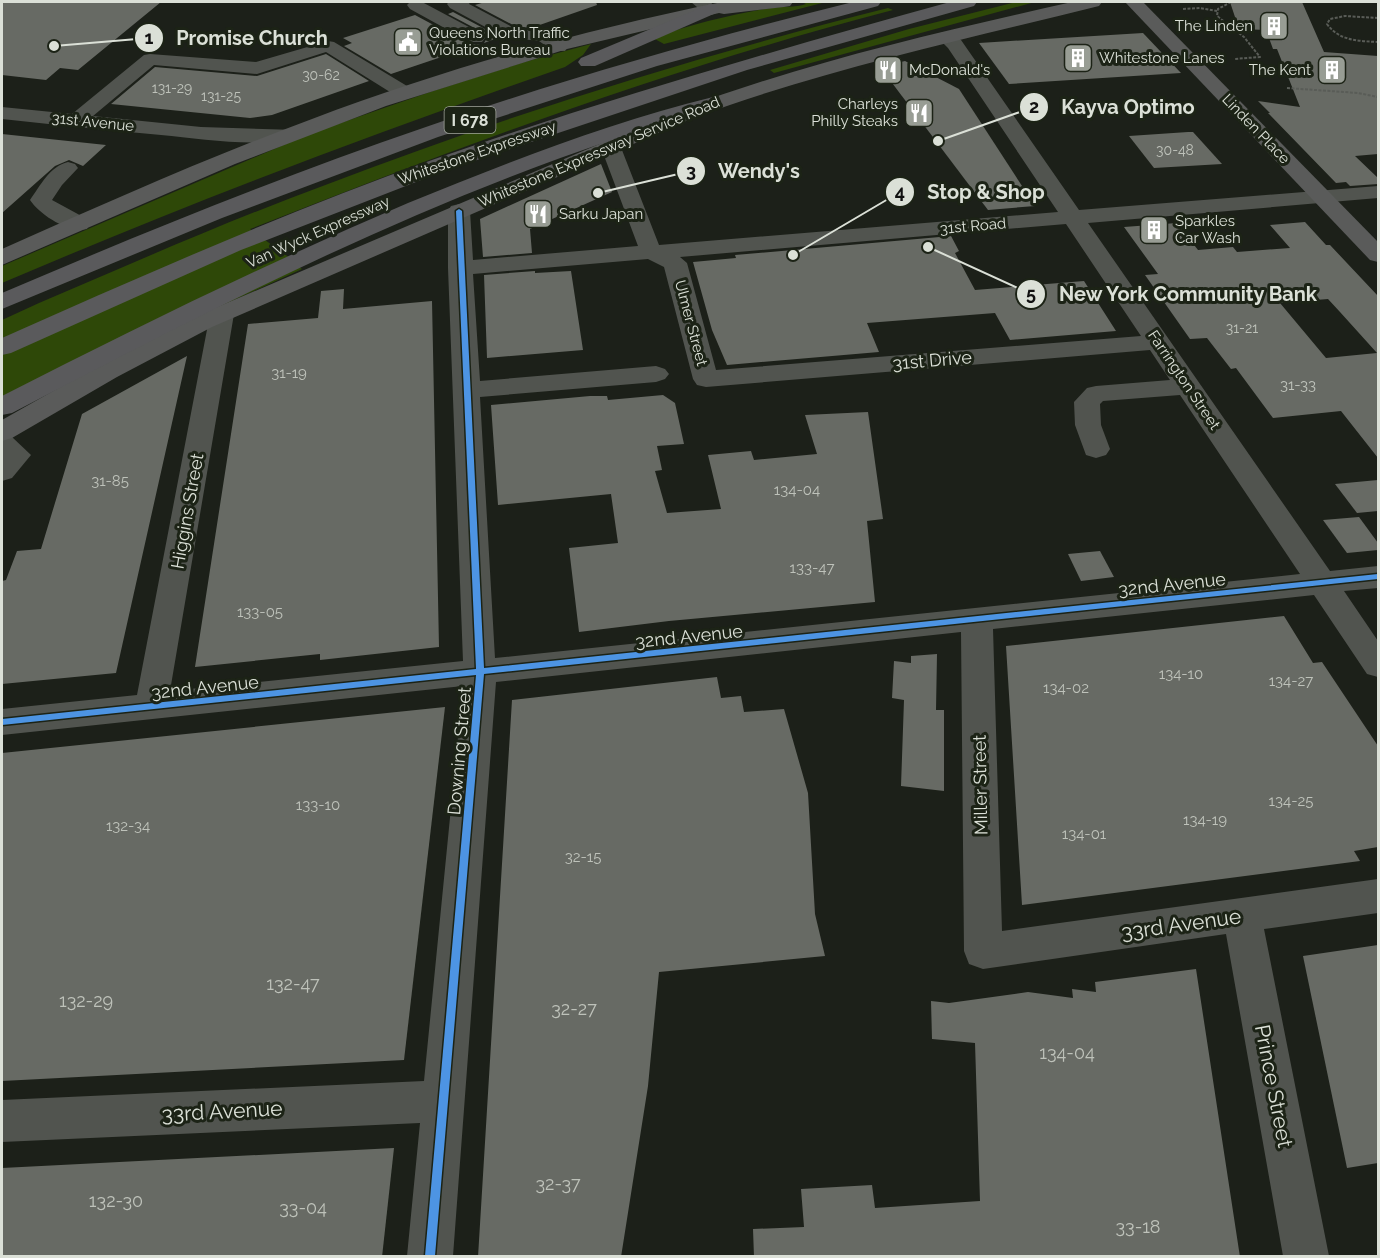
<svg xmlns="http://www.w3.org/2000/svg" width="1380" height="1258" viewBox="0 0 1380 1258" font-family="Raleway,sans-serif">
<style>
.green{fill:#2e4808}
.building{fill:#676a64;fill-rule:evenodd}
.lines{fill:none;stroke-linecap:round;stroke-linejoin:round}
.path{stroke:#595c57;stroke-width:2;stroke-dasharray:3 1.5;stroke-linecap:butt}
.minor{fill:#51544f;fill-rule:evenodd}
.major{fill:#5a5b5a;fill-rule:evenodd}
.highway{fill:#5a5a5c;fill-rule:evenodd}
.cycleway-casing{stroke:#1c2316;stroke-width:3}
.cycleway{fill:#4d94e3;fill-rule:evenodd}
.labels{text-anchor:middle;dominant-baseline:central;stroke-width:6;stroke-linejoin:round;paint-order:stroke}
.far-number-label{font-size:14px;fill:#bec2ba}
.far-poi-label{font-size:15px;fill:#dbe0d7;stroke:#1c2316;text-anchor:start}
.far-street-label{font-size:15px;fill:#dbe0d7;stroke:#1c2316}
.number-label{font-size:15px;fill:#bec2ba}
.shield{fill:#1c2316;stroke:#a2a79d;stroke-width:1.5}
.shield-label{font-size:16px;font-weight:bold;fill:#dbe0d7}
.street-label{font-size:18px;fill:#dbe0d7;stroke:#1c2316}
.near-number-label{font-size:18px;fill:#bec2ba}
.near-street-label{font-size:21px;fill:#dbe0d7;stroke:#1c2316}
.leader{fill:none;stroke:#dbe0d7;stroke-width:2}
.callout-dot{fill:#dbe0d7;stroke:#1c2316;stroke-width:2}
.mark-label{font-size:18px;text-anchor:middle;font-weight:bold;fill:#111}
.callout-label{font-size:20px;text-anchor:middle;font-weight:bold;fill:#dbe0d7;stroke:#1c2316;stroke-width:6;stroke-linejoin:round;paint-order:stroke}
</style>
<rect width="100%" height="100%" fill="#1c2019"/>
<g class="green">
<path d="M802 2H826L664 44 653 38C692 24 730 15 770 8 782 6 795 8 806 4Z"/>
<path d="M1016 2H1035L774 73 770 70 909 29Z"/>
<path d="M888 8 893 10C673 67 461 146 250 229L301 266 299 267 302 269 186 322 45 392 2 408V320L39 303C135 262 230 220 328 184 511 114 698 56 888 8Z"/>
<path d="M591 44 583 55 565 67C374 133 187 204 2 283V266L309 134 433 91 521 63Z"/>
</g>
<g class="building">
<path d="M2 2H161L78 70 60 68 46 80 2 75Z"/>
<path d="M485 2H596L597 5 531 28 515 26 475 5Z"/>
<path d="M1230 2H1302L1324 52 1378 56V154L1355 156 1378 178V184L1350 186 1346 182 1336 183 1268 113H1270L1258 101 1300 107 1277 49H1273L1266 30 1239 29Z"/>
<path d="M453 12 500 37 484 43 487 38 484 33 448 14Z"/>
<path d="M415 15 469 44H480L391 74 344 46 352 43 343 38Z"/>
<path d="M1143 33 1181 73 1009 84 979 43Z"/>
<path d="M326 54 369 81 272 115 250 118 111 104 155 67 257 76Z"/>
<path d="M905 61 959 89 1035 206 988 210 880 67Z"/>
<path d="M1188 132H1193L1222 164 1154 168 1129 136Z"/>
<path d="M2 134 106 145 83 166 69 160 55 166 2 213Z"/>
<path d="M601 164 612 192 530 229 532 253 483 257 480 219Z"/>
<path d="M1305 222 1326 245H1330L1378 296V458L1341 411 1273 418 1236 368 1231 369 1207 338 1190 339 1145 275 1158 274 1124 227 1177 223 1198 250 1233 247 1237 252 1290 248 1270 225ZM1328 299 1340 312 1377 353 1326 358 1280 303Z"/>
<path d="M951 236 959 251 955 253 975 290 1084 281 1116 331 1010 340 995 313 867 323 879 352 727 365 712 330 693 262 736 258 735 255Z"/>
<path d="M535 271V273L571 271 583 350 487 358 484 275Z"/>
<path d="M344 289 343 309 432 301 439 647 320 660V654L195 667 248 324 318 318 321 291Z"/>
<path d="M187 356 116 673 2 684V581L6 580 17 551 41 549 82 414Z"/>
<path d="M663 395 675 403 684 444 657 446 662 470 655 471 667 513 721 509 708 455 751 451 754 460 817 454 805 415 868 412 883 519 867 521 875 602 669 621 579 632 569 548 618 543 611 494 498 505 491 405 590 396H607L608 400Z"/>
<path d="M1378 480V511L1357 513 1335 484Z"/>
<path d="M1359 517 1378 543V550L1347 553 1323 520Z"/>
<path d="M1100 551 1114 577 1081 581 1068 554Z"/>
<path d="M1284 616 1313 663 1322 662 1378 746V847L1354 851 1360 861 1022 905 1006 646Z"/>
<path d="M937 654 936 710H944V791L901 786 904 700 892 698 894 661 911 663V656Z"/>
<path d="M717 677 721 698 741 696 744 712 784 709 808 793 815 914 825 956 659 972 648 1086 621 1257H478L512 700Z"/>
<path d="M445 707 404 1060 2 1081V753Z"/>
<path d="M1378 945V1163L1347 1168 1303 956Z"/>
<path d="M1196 969 1240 1257H754L753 1229 804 1227 801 1189 872 1185 875 1208 980 1201 975 1043 932 1039 931 1001 949 1003 1028 992 1073 998 1072 989 1096 992 1095 982Z"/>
<path d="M394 1148 382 1257H2V1168Z"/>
</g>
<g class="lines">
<g class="path">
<path d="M1231 2 1218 9 1217 16 1244 37 1260 57 1234 59"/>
<path d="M1183 9 1200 8 1217 11"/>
<path d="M1378 18 1345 16 1330 19 1327 24C1339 41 1359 41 1378 42"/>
<path d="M1287 88 1358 93 1378 97"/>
</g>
<g class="minor">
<path d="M410 2H422L482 34 485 38 482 42H470L410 9 407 5Z"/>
<path d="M449 2H470L469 4 514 28 550 32 568 47 565 51H553L539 41 504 37 450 8 447 4Z"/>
<path d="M691 2H710L719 9 716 13H704Z"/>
<path d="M946 32 961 40 1079 210 1378 186V198L1088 223 1330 571 1378 566V588L1344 591 1378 641V677L1367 674 1314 595 993 629 1002 931 1378 879V913L1264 929 1329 1256H1283L1226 934 983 969 969 964 964 951 961 632 496 682 453 1256H407L420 1123 2 1142V1100L424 1081 463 686 2 735V709L137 695 210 314 213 309 222 307 231 309 234 314 170 691 463 661 448 268V211L451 206 459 204 467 206 470 211 473 260 638 246 600 145 603 141H617L620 145 659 245 1058 212 948 48 937 37 940 33ZM1066 224 1141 336 716 370 687 263 680 257ZM648 259 664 267 693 379 697 385 706 387 1150 350 1170 380 1096 386 1087 388 1074 402 1075 425 1086 455 1096 458 1106 455 1110 449 1101 425 1100 404 1103 401 1180 395 1300 574 495 658 480 397 656 382 665 379 669 374 665 369 656 366 480 381 473 274Z"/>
<path d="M328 41 334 42 412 89 415 93 412 97H398L326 52 257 74 154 65 93 116 201 127 297 130 300 134 297 138C256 148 202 139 161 135 107 130 55 125 2 119V107L72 114 144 55 150 54 256 62Z"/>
<path d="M68 162 75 164 78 168 62 185 52 200 87 219 90 224 87 229C68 233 40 215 30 200 40 186 50 166 68 162Z"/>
<path d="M2 434 12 437 31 455 12 478 2 481Z"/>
</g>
<g class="major">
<path d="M722 2H793L790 6 784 7 724 14 719 13 567 49 386 106 235 164 2 265V249C104 204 206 158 312 119 445 69 583 30 722 2Z"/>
<path d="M1072 2H1102L1099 6C962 40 826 69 693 118L212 327 117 377 12 438 2 441V420L99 365 194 317 679 110C807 62 939 32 1072 2Z"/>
<path d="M1125 2H1143L1378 242V262L1370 260Z"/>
</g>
<g class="highway">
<path d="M853 2H881L878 6 657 66 438 137 222 218 2 309V293C140 234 280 177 423 128 564 79 708 38 853 2Z"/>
<path d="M950 2H977L974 6 747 70 447 170 241 250 11 353 2 355V338C144 275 286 212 432 160 603 100 776 50 950 2Z"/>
<path d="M710 4 716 5 719 9 716 13 595 66H581L578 62 581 58Z"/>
<path d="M713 97 720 99 723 103 720 107C472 175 239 294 12 413L2 415V396C135 328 270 262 408 203 508 162 608 123 713 97Z"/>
</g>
<g class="cycleway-casing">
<path id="cycleway" d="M459 209 462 211 484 668 1378 574V579L484 674 435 1256H425L476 675 2 725V719L476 669 456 211Z"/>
</g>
<use href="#cycleway" class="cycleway"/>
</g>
<defs>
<g id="building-square" transform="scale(1.5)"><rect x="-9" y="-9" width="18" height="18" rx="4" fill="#989d94" stroke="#1c2316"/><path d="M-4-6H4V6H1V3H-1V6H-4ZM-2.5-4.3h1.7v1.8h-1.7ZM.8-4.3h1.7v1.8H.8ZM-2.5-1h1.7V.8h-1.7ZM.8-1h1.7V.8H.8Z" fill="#fff"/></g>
<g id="civic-square" transform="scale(1.5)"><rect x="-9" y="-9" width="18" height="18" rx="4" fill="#989d94" stroke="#1c2316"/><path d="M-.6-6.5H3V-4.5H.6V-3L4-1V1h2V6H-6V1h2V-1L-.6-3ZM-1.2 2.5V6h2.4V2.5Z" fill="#fff"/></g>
<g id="restaurant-square" transform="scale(1.5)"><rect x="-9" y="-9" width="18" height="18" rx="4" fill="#989d94" stroke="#1c2316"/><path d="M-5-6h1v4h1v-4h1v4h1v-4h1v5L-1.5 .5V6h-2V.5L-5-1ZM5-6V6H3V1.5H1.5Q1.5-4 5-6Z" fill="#fff"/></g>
</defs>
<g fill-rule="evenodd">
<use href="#building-square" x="1274" y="26"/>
<use href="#civic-square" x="408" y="42"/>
<use href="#building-square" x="1078" y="58"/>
<use href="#restaurant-square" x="888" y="70"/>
<use href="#building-square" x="1332" y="70"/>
<use href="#restaurant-square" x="919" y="113"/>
<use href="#restaurant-square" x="538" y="214"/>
<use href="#building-square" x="1154" y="230"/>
</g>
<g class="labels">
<g class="far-number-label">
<text x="321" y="75">30-62</text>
<text x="172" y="88">131-29</text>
<text x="221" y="96">131-25</text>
<text x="1175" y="150">30-48</text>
<text x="1242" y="328">31-21</text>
</g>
<g class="far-poi-label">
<text x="1253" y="26" text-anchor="end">The Linden</text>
<text x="429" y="33">Queens North Traffic<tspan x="429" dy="17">Violations Bureau</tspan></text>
<text x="1099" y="58">Whitestone Lanes</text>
<text x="909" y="70">McDonald's</text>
<text x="1311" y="70" text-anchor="end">The Kent</text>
<text x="898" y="104" text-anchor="end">Charleys<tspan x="898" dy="17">Philly Steaks</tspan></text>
<text x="559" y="214">Sarku Japan</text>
<text x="1175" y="221">Sparkles<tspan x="1175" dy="17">Car Wash</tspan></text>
</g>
<g class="far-street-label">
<text transform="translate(93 122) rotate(6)">31st Avenue</text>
<text transform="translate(1256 129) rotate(46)">Linden Place</text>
<text transform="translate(599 152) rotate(-23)">Whitestone Expressway Service Road</text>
<text transform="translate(477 153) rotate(-19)">Whitestone Expressway</text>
<text transform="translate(973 226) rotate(-5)">31st Road</text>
<text transform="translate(318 232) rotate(-24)">Van Wyck Expressway</text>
<text transform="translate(691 323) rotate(75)">Ulmer Street</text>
<text transform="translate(1184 380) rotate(56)">Farrington Street</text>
</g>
<g class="number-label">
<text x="289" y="373">31-19</text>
<text x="1298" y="385">31-33</text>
<text x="110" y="481">31-85</text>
<text x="797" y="490">134-04</text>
<text x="812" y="568">133-47</text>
<text x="260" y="612">133-05</text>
<text x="1181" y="674">134-10</text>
<text x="1291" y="681">134-27</text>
<text x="1066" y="688">134-02</text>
<text x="1291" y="801">134-25</text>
<text x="318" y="805">133-10</text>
<text x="1205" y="820">134-19</text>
<text x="128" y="826">132-34</text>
<text x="1084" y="834">134-01</text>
<text x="583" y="857">32-15</text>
</g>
<rect class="shield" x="444.5" y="107" width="51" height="26" rx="4.5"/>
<g class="shield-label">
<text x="470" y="120">I 678</text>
</g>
<g class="street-label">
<text transform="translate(932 360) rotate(-5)">31st Drive</text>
<text transform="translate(187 511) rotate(-80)">Higgins Street</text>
<text transform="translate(1172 584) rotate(-6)">32nd Avenue</text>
<text transform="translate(689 636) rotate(-6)">32nd Avenue</text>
<text transform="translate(205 687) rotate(-6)">32nd Avenue</text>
<text transform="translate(459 751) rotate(-85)">Downing Street</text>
<text transform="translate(980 785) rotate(-91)">Miller Street</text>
</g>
<g class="near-number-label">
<text x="293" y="983">132-47</text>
<text x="86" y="1000">132-29</text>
<text x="574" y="1008">32-27</text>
<text x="1067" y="1052">134-04</text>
<text x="558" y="1183">32-37</text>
<text x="116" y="1200">132-30</text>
<text x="303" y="1207">33-04</text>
<text x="1138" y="1226">33-18</text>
</g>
<g class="near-street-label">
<text transform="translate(1181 924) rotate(-8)">33rd Avenue</text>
<text transform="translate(1274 1086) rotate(79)">Prince Street</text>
<text transform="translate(222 1111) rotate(-3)">33rd Avenue</text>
</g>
</g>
<path class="leader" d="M54 46L149 38M938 141L1034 107M598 193L691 171M793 255L900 192M928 247L1031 294"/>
<g class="callout-dot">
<circle cx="54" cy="46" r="6"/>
<circle cx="938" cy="141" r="6"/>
<circle cx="598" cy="193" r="6"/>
<circle cx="793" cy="255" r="6"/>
<circle cx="928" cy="247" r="6"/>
<circle cx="149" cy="38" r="15"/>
<circle cx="1034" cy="107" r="15"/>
<circle cx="691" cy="171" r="15"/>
<circle cx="900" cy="192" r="15"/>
<circle cx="1031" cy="294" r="15"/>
</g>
<g class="mark-label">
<text x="149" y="44">1</text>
<text x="1034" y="113">2</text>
<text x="691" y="177">3</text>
<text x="900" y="198">4</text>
<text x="1031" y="300">5</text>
</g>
<g class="callout-label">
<text x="252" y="45">Promise Church</text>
<text x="1128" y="114">Kayva Optimo</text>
<text x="759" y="178">Wendy's</text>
<text x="986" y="199">Stop &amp; Shop</text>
<text x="1188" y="301">New York Community Bank</text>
</g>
<rect width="1380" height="1258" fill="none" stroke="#dbe0d7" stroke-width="6"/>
</svg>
